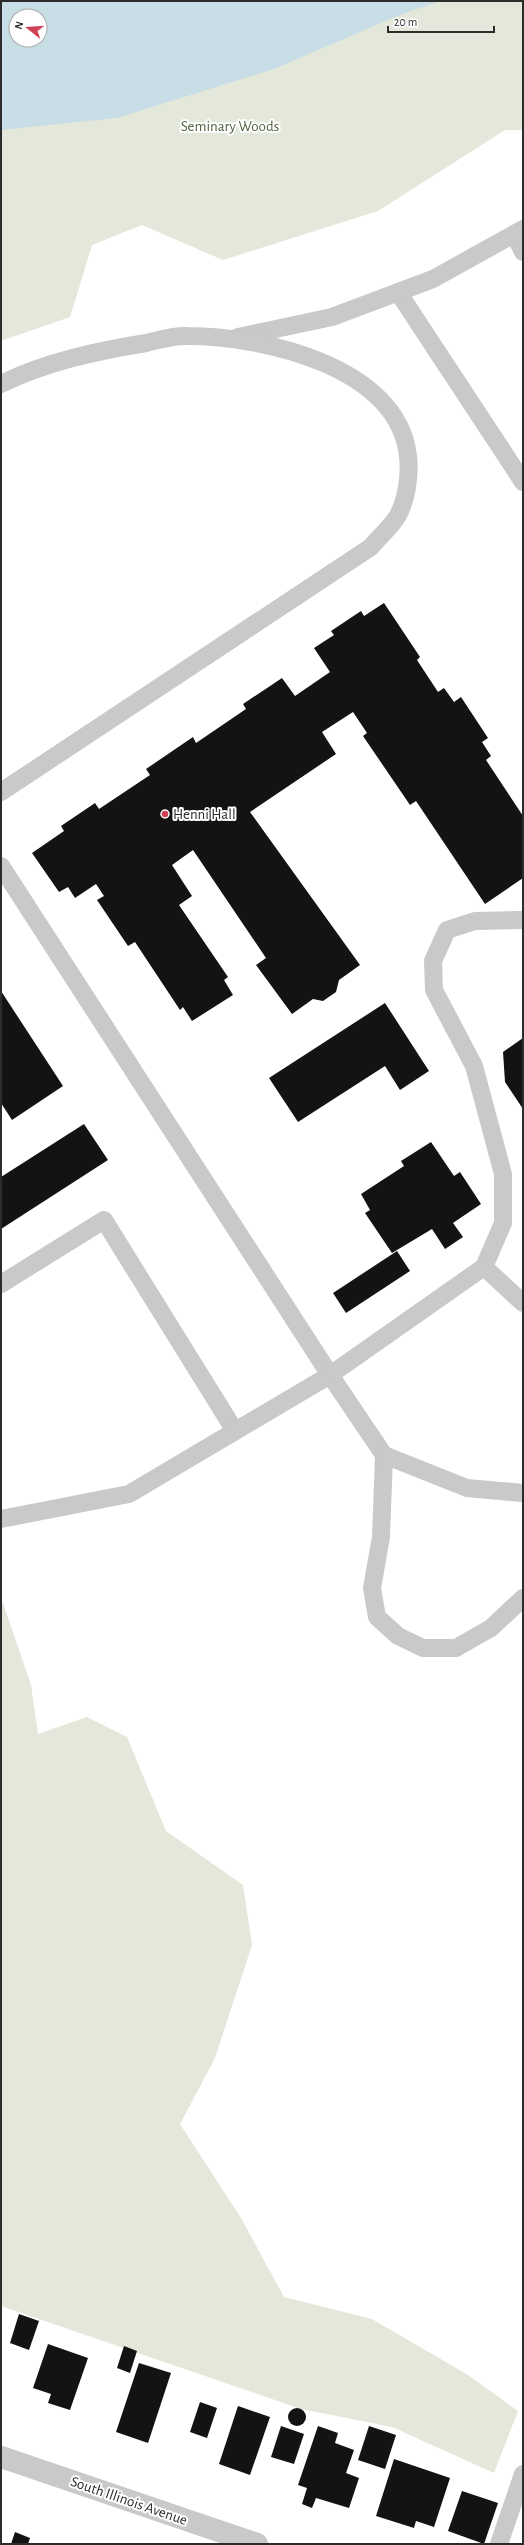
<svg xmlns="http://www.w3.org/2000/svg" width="524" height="2545" viewBox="0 0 524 2545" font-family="'Alegreya Sans',sans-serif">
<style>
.green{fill:#e3e8da;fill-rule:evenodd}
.water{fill:#c8dde6;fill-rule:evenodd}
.building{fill:#131313}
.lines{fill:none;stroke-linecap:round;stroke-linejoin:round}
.service{stroke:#c9c9c9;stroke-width:18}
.minor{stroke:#c9c9c9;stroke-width:22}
.poi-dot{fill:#d04155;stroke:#fff;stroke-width:1.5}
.labels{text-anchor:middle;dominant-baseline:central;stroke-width:4;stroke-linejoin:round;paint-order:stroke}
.park-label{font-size:15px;fill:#52623f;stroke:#fff}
.poi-label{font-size:15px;fill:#2c2c2c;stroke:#fff;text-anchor:start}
.street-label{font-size:15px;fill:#2c2c2c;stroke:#fff}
</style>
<rect width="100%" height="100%" fill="#fff"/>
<g class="green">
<path d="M1 1H523V130H505L378 211 223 260 142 225 92 245 70 317 1 341ZM16 16H40V40H16Z"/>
<path d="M1 1597 31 1685 38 1734 87 1717 127 1737 166 1831 243 1885 252 1945 215 2058 180 2124 241 2218 284 2297 372 2319 468 2375 518 2411 494 2473 392 2427 301 2409 1 2306Z"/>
</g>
<path class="water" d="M1 1H441L402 14 274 69 117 118 1 130ZM16 16H40V40H16Z"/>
<g class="building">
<path d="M384 603 420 657 417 660 438 692 444 688 454 702 461 697 488 738 482 742 491 756 486 760 523 816V878L485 904 416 801 410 805 363 736 367 733 353 712 322 732 336 754 250 812 360 965 339 980 336 992 323 1001 313 999 292 1014 256 965 266 958 193 850 172 865 192 896 179 905 228 977 224 980 233 995 192 1021 183 1007 180 1010 135 942 128 946 97 900 104 896 96 884 75 898 68 887 59 892 32 853 64 831 61 826 95 803 99 809 150 775 146 769 193 737 196 743 246 709 243 704 282 678 295 696 330 672 314 648 334 635 331 631 361 611 364 616Z"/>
<path d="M1 991 63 1086 12 1120 1 1103Z"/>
<path d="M385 1003 429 1071 400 1090 385 1066 298 1122 269 1078Z"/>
<path d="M523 1038V1109L505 1082 503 1052Z"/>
<path d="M84 1124 108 1160 1 1229V1177Z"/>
<path d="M431 1142 454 1176 460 1172 481 1204 453 1223 463 1237 445 1249 432 1229 392 1253 365 1213 370 1210 361 1194 404 1166 401 1161Z"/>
<path d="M397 1251 410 1271 346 1313 333 1293Z"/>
<path d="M19 2314 39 2321 29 2350 10 2343Z"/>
<path d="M48 2344 88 2358 70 2410 48 2403 51 2394 33 2388Z"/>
<path d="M124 2346 137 2351 130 2373 117 2368Z"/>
<path d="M139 2363 171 2373 148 2443 116 2432Z"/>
<path d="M200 2402 217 2408 207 2438 190 2432Z"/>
<path d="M238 2406 270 2417 250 2475 219 2464Z"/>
<circle cx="297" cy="2417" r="9"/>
<path d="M281 2426 304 2434 294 2464 271 2457Z"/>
<path d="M318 2426 338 2433 335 2443 354 2450 346 2473 359 2478 349 2508 316 2498 312 2508 302 2504 307 2488 298 2485Z"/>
<path d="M369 2426 396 2435 385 2469 358 2460Z"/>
<path d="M394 2459 450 2478 434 2527 416 2521 414 2528 376 2516Z"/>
<path d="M462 2491 498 2503 484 2544 448 2531Z"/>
<path d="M15 2532 30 2538 28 2544H11Z"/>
</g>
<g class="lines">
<g class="service">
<path d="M514 234 523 252"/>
<path d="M398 292 523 482"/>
<path d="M238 337 332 317 433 279 523 229"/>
<path d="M1 384C45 362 97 351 146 343 159 340 174 335 187 336 262 336 398 366 408 456 410 475 407 500 397 517 390 528 379 537 371 547L1 792"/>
<path d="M1 866 330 1375 384 1455 381 1537 372 1588 377 1617 398 1636 423 1648H456L491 1628 523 1598"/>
<path d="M484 1267 503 1223V1174L474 1066 434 990 433 961 447 930 475 921 523 920"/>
<path d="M1 1284 104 1220 235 1431"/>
<path d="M384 1455 467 1488 523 1493"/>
<path d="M1 1519 129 1494 330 1375 484 1267 523 1303"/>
<path d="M499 2544 523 2474"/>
</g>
<path class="minor" d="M1 2457 257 2544"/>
</g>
<circle class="poi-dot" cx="165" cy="814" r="4"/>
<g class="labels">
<g class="park-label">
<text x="230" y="126">Seminary Woods</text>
</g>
<g class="poi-label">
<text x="173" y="814">Henni Hall</text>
</g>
<g class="street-label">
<text transform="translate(129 2501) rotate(19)">South Illinois Avenue</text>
</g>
</g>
<rect width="524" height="2545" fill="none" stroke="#2c2c2c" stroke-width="4"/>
<g transform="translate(28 28) rotate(287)"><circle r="19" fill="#ffffff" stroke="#ababab"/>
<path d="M0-3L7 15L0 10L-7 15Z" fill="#d04155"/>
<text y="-6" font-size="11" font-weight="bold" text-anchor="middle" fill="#2c2c2c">N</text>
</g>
<path d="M388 26v6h106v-6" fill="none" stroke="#2c2c2c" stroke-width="2"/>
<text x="394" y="26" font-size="12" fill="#2c2c2c" stroke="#ffffff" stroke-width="3" paint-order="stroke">20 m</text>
</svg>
